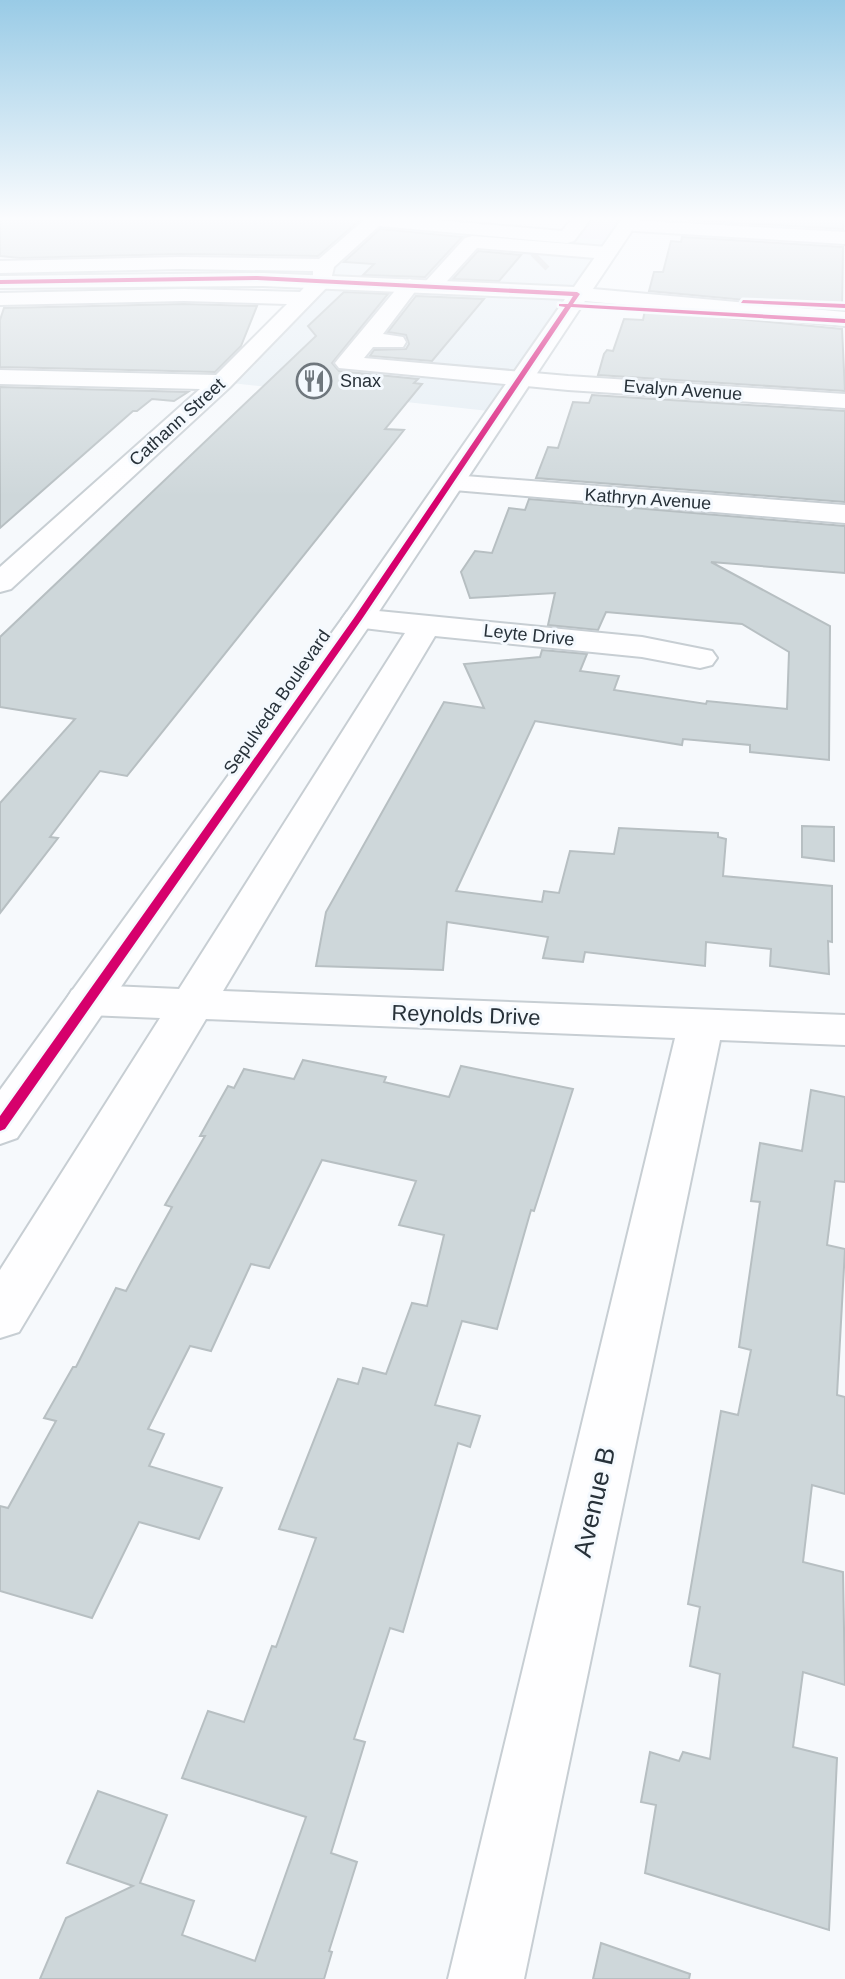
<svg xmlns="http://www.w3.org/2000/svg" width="845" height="1979" viewBox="0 0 845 1979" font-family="Helvetica,sans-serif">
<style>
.built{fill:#e4edf3}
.green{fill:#e8e1f4}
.building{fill:#ced7da;stroke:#b7bfc2;stroke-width:2}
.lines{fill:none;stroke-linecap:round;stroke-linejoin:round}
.minor-tunnel{stroke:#cdd1d5;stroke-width:21;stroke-dasharray:21 10;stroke-linecap:butt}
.minor-casing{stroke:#c7ced3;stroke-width:4}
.major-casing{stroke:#c7ced3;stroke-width:4}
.minor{fill:#fefeff;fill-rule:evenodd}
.major{fill:#fefeff;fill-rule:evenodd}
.cycleway-casing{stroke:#f4f9fe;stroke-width:5}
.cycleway{fill:#d6006c;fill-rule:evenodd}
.labels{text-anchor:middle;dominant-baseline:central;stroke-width:6;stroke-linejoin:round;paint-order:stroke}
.far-poi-label{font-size:18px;fill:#273139;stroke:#f4f9fe;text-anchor:start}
.far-street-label{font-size:18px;fill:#273139;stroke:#f4f9fe}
.street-label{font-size:22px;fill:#273139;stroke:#f4f9fe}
.near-street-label{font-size:26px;fill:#273139;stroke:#f4f9fe}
</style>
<rect width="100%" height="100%" fill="#f6f9fc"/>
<path class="built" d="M375 220 567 237 615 241 498 412 222 382 324 265Z"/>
<path class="green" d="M581 220H630L615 241 567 237Z"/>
<g class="building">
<path d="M0 220H360L318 256 180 254 20 258 0 256Z"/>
<path d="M687 220H843V229Z"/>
<path d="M380 229 462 237 425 277 363 275 374 264 344 262Z"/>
<path d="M682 237 843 247 842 309 649 291 654 272H663L671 241 681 242Z"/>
<path d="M478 251 521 255 499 281 453 279Z"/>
<path d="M344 292 388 294 332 363 339 371 418 379 414 383 422 384 385 429 404 430 127 776 100 771 50 837 58 838 0 913V803L75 719 0 707V637L316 336 308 326Z"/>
<path d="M416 296 484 299 432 361 370 356 374 350 406 349 409 344 406 335 388 332Z"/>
<path d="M184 304 257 306 241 346 215 372 0 367V320L4 308Z"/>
<path d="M645 310 842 329 845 391 598 375 604 354 607 350 613 351 624 319 643 320Z"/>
<path d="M0 387 188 392 174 401 152 399 137 411H133L0 528Z"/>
<path d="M592 395 845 411V502L536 478 548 447 558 448 573 402 589 403Z"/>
<path d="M529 499 845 526V573L711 562 830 626 829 760 750 752V745L683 739 682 745 535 721 456 891 542 902 544 891 559 893 570 851 614 854 619 828 718 833V837L726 839 723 876 832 886V942L828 941 829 974 770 966 771 949 706 942 705 966 585 952 583 962 543 958 548 937 447 922 443 970 316 966 326 912 444 702 484 708 464 664 540 657 542 650 587 654 580 671 619 676 614 690 706 704 707 701 787 709 789 652 742 624 606 612 598 630 548 625 555 593 470 598 461 572 475 551 492 553 509 508 525 510Z"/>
<path d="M802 826 834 827V861L802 857Z"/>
<path d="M303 1060 386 1077 384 1082 449 1097 461 1066 573 1089 534 1211 531 1210 497 1329 462 1321 435 1405 480 1416 470 1447 458 1443 403 1632 390 1628 354 1739 365 1742 331 1853 357 1862 329 1951 332 1952 324 1979H40L66 1918 133 1886 67 1863 98 1791 167 1815 140 1883 194 1901 182 1935 255 1961 306 1817 182 1778 208 1711 244 1722 272 1646 276 1647 316 1538 279 1529 338 1379 358 1384 363 1368 386 1374 412 1303 427 1306 444 1235 399 1225 416 1181 322 1160 269 1268 251 1264 211 1351 190 1346 148 1429 164 1434 149 1466 222 1488 199 1539 139 1522 92 1618 0 1591V1506L8 1508 56 1421 44 1418 73 1367H76L116 1288 126 1291 141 1263 172 1207 165 1205 205 1136H200L228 1086 234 1088 244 1069 294 1079Z"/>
<path d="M811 1090 845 1097V1182L835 1181 827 1245 845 1249 837 1395 845 1397V1494L812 1485 803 1562 843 1572 845 1685 803 1672 793 1747 837 1758 829 1930 645 1873 656 1805 641 1802 650 1752 679 1761 683 1752 710 1759 720 1674 690 1666 700 1607 688 1604 721 1411 738 1415 751 1350 739 1347 760 1202 751 1201 760 1143 802 1151Z"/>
<path d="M601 1943 690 1974 689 1979H593Z"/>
</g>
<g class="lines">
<path class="minor-tunnel" d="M538 263 542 259"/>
<g class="minor-casing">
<g id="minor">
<path d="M364 220H435L562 231 571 220H590L574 241 567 243 379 226 334 267 330 284 230 387 11 589 0 592V567L200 389 0 384V370L216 375 287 304 184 301 0 305V293L184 289 300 292 313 278V271L180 269 0 273V261L180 257 319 259Z"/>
<path d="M626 220 845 232V244L619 230 617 226Z"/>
<path d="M472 236 607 247 617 253 607 259 477 248 439 290H425L422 286 425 282 465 238Z"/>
<path d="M410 279 420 285 383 334 403 337 406 342 403 347H373L364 358 568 376 845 394V408L568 390 339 368 335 363 339 358 403 281Z"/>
<path d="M452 475 845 505V523L442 489 438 483 442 477Z"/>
<path d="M358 609 642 637 712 651 717 658 712 665 700 668 642 657 435 636 223 991 845 1015V1045L720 1040 524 1979H448L675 1038 206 1019 19 1332 0 1338V1270L160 1018 88 1015 72 1010 66 1000 72 990 88 985 179 989 405 633 347 626 342 619 347 612Z"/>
</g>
</g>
<g class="major-casing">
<path id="major" d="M621 220H639L593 289 845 312V326L585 301 374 619 17 1138 0 1144V1090L347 612 565 299 263 286 0 288V276L263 273 574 287Z"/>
</g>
<use href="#minor" class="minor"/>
<use href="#major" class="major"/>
<g class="cycleway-casing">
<g id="cycleway">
<path d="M257 276 577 292 580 294 573 304 845 319V323L571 307 362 619 5 1129 0 1131V1116L354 618 565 307 559 306V304H568L573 296 257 280 0 284V280Z"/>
<path d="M743 300 845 304V308L741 303Z"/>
</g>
</g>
<use href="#cycleway" class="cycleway"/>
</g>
<linearGradient id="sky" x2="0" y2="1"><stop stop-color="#99cbe6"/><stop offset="0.44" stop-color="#fbfcfe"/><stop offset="1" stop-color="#fbfcfe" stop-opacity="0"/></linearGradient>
<rect width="845" height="497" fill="url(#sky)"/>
<defs>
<g id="restaurant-ring" transform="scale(1.8)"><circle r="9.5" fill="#f4f9fe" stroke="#6f777d" stroke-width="1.5"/><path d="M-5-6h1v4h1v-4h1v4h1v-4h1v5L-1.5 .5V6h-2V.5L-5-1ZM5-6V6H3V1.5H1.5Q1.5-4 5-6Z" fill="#6f777d"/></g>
</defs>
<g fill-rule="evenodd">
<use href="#restaurant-ring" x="314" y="381"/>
</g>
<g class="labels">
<g class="far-poi-label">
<text x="340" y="381">Snax</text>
</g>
<g class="far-street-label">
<text transform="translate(683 390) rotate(4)">Evalyn Avenue</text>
<text transform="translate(177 422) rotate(-42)">Cathann Street</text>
<text transform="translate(648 499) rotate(4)">Kathryn Avenue</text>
<text transform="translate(529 635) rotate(6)">Leyte Drive</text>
<text transform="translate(277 702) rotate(-55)">Sepulveda Boulevard</text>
</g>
<g class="street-label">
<text transform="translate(466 1015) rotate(2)">Reynolds Drive</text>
</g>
<g class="near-street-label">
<text transform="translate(594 1502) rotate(-77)">Avenue B</text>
</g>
</g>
</svg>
